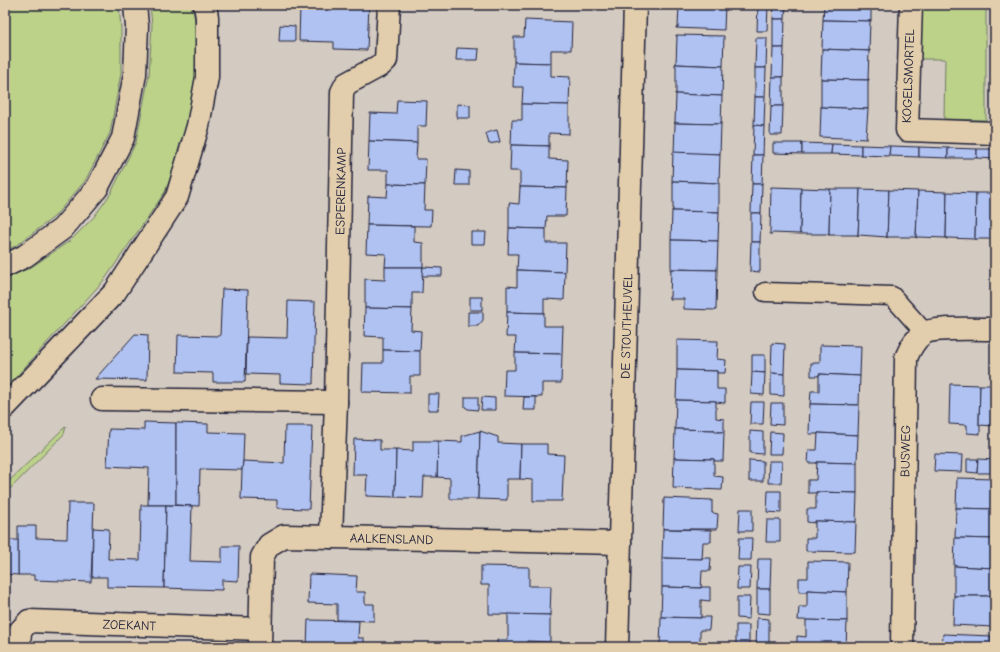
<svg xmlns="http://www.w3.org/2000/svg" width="1000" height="652" viewBox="0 0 1000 652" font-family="'Comic Neue',sans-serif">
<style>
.green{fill:#bcd289;stroke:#6f7a62}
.building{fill:#b0c2f1;stroke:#22223b}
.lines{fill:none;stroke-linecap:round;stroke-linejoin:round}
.service-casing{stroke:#22223b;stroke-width:21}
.minor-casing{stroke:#22223b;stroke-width:25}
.tertiary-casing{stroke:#22223b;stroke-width:25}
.primary-casing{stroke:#22223b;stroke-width:25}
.trunk-casing{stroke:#22223b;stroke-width:25}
.service{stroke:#e2ceac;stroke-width:18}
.minor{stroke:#e2ceac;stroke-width:22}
.tertiary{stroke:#e2ceac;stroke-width:22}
.primary{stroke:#e2ceac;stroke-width:22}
.trunk{stroke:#e2ceac;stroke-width:22}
.labels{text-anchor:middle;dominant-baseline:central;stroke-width:3;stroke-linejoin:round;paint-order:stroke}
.street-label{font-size:13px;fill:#22223b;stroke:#e2ceac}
</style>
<rect width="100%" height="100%" fill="#d3cac1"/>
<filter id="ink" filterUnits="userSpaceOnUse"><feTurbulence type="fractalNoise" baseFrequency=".025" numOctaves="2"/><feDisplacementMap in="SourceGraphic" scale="8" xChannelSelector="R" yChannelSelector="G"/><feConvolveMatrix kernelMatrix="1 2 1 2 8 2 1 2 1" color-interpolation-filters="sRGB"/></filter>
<g filter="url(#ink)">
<g class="green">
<path d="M5 5H119L121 29V73L110 133 85 181 54 217 17 245 5 251Z"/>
<path d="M150 5H192L195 21 197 81 191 126 165 192 105 279 5 389V278L30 268 71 240 94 217 111 193 136 142 149 75 152 25Z"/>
<path d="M922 5 986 6V120L944 119 945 59H919Z"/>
<path d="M66 426 64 434 5 494V485Z"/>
</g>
<g class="building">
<path d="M300 5H369L367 50 334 49V42L299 41Z"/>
<path d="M679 5H725L724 30 676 28V27H678Z"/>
<path d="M758 5H768L767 31H757Z"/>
<path d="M774 5H786L785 19H773Z"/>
<path d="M824 5H871V21L823 20Z"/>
<path d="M773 19H785L784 48H773Z"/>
<path d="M525 20 572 22 571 50H551V63L514 62V37H524Z"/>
<path d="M823 20 871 21 870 22 869 50H870V51L822 49Z"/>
<path d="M280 25 295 26V41H279Z"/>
<path d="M676 35 724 36 723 66 676 64 677 36H676Z"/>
<path d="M756 38H767L766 68H755Z"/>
<path d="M457 48 479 49 478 60H456Z"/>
<path d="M773 48H784L783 77H772Z"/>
<path d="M822 49 869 51 868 79H869V80L821 79Z"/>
<path d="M514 62 551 63V76L570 77 569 105 522 104 523 87H513Z"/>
<path d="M675 64 723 66 722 96 675 94V93H676V66H675Z"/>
<path d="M755 68H766L765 97H755Z"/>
<path d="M772 77H783V106H771Z"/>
<path d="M821 79 869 80 868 81V109L821 107Z"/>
<path d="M676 94 722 96 721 124 674 123H675Z"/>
<path d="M755 97H765L764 126 754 125Z"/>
<path d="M397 100 427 101 426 126H417V143L369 141 370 113 396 114Z"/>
<path d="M457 104 470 105V118H457Z"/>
<path d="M522 104 569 105V134L549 133V146L511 145 512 120H522Z"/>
<path d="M771 106H783L782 135H770Z"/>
<path d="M821 107 868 109 866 137H867V139L820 137Z"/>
<path d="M674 123 721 124 720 154 674 153 675 124Z"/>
<path d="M754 125 764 126 763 155H753Z"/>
<path d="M497 130 500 142 489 144 486 133Z"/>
<path d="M369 141 417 143 416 159H426L425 185 388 184V170H368Z"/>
<path d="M773 143H802V154L773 153Z"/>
<path d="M802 143 832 144 831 154H802Z"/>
<path d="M832 144 861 145V155L831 154Z"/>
<path d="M511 145 549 146V159L568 160 567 188 520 187V171H510Z"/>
<path d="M861 145 890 146 889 156 861 155Z"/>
<path d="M890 146 919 147V157L889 156Z"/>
<path d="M919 147 948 148V158L919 157Z"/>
<path d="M948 148 977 149V158H948Z"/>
<path d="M977 149H995V159L977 158Z"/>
<path d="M673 152 720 154 719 183 672 181Z"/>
<path d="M753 155H763L762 184H752Z"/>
<path d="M456 170 469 171V185H455Z"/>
<path d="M672 181 719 183V212L672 211V210H673V183H672Z"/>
<path d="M388 184 425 185 424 210H432L431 226 367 225 368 196 387 197Z"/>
<path d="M752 184H762L761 213H751Z"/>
<path d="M520 187 567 188 566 216H547L546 229 509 228V203L519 204Z"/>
<path d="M771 187 801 188 800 234 772 233V234H770Z"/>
<path d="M801 188 830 189 829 235H828V234H800Z"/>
<path d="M830 189H860L858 237V235H829Z"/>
<path d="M860 189 889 190 887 238V237L859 235 858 237Z"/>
<path d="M889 190 918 191 916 238V237H888L887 238Z"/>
<path d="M918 191 947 192 946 238 918 237 916 238Z"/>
<path d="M947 192 976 193 975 240 974 239 947 238V239H946Z"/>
<path d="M976 193H995V239H976V240H975Z"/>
<path d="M672 211 719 212 718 241 671 240Z"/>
<path d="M751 213H761L760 242H751Z"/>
<path d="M367 225 414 226V242L423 243V267H385L386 254 366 253Z"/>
<path d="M509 228 546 229V243H566L565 272 517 270 518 254H508Z"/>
<path d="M471 232H486L485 244H471Z"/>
<path d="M671 240 718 241 717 270 670 269 671 268Z"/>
<path d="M751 242H760V272L750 271Z"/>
<path d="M385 267H423L422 293H412V309L365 308V279L385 280Z"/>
<path d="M423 267 442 268V276H422Z"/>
<path d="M670 269 717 270 716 310 684 309V299H669V297H670L671 270H670Z"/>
<path d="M517 270 565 272 564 300 544 299V313L507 312V286L517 287Z"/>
<path d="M222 289 248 290 245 382H213V373L177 372 178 335 220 336Z"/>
<rect x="470" y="297" width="12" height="13"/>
<path d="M288 301 315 302 313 384 280 383V375L246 374 247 337 287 338Z"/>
<path d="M365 308 412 309 411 330 421 331 420 351 383 350V337L364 336Z"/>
<path d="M468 312H483V320L478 326H468Z"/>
<path d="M507 312 544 313V326H563L562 354 515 353 516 337H506Z"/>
<path d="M135 334 148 335 147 380 95 379Z"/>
<path d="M677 340 718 341 717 359 726 360 725 373H717V371L677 370Z"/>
<path d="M772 343 785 344 784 374 771 373Z"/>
<path d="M820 345 861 346 860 376 819 374V376H811V363H820Z"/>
<path d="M383 350 420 351V376H410V393L362 392 363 363H383Z"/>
<path d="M515 353 562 354 561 383H542V397L504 396 505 370H515Z"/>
<path d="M752 355H765V373L752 372Z"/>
<path d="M677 370 717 371V389H725V403L716 402V401L676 400Z"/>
<path d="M752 372 765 373 764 395 751 394Z"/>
<path d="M771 373 784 374V396L771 395Z"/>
<path d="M819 374 860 376 859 405 810 404 811 391H819Z"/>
<path d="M950 384 980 385 979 425H980V434L967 433V425L949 424Z"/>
<path d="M980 385H995V426L979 425Z"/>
<path d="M428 394H439L438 410H428Z"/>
<path d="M465 397H478V410L468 409 465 407Z"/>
<path d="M482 397 495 398V410H481Z"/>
<path d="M524 397H536V410H523Z"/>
<path d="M676 400 716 401V418L724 419V432H715V430L675 429Z"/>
<path d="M751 402H764L763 424H750Z"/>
<path d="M771 403H783V425L770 424Z"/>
<path d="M810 404 859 405 858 435 818 433V434H809Z"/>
<path d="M144 422 176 423V505H148L149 468 107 466 109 429 144 430Z"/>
<path d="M176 423 208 424V432L244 433 243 461 242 470 200 469 199 506 176 505Z"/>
<path d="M285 426H312L309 509 277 508V500L241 499 242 470 243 461 284 463Z"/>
<path d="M675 429 715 430V432H724L723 461H714V459L674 458Z"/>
<path d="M480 431 478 499H450V478L437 477 438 441 462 442V436Z"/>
<path d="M480 431 498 437V443L521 444 520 479H507V500L478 499Z"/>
<path d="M750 431 763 432V454L750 453Z"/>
<path d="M770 432 783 433 782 454H769Z"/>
<path d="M818 433 858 435 857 463 817 462V463H808L809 450H817Z"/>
<path d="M354 439 380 440V450H396L395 497 366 496 367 475H353Z"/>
<path d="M413 441H438L437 477H424L423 498 395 497 396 450 413 451Z"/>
<path d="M521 444H547V454L564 455 562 501H533V480L520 479Z"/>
<path d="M935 454 963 455 962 472 934 471Z"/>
<path d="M674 458 714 459V476L723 477 722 490 673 488Z"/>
<path d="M967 459H978L977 473 967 472Z"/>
<path d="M978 459 995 460V473H977Z"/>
<path d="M749 460 763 461V481H749Z"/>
<path d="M769 461H782L781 483H768Z"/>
<path d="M817 462 857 463V493L816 492V493H808V480H816Z"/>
<path d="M957 478 995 479V509L956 508Z"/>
<path d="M768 491H781V513L767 512Z"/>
<path d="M816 492 857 493 856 522 815 521V523L807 522V509H816Z"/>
<path d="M664 498 712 500V513L718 514 717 529H663Z"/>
<path d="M68 503H94L91 582 34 580V575H18V526H36V538L67 539Z"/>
<path d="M141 505H166L164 588 107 587V577H92L93 528 109 529 108 559 140 560Z"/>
<path d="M166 505 192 506 190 561 222 562V546H239L238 581 222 580V590L164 588Z"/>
<path d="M956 508 995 509V539L955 538Z"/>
<path d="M740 509H752V531H739Z"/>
<path d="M767 520H780V542H766Z"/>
<path d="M815 521 856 522 855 552 806 551V538H815Z"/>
<path d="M663 529 711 530V542H703L702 559 662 558Z"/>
<path d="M739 538H752L751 560H738Z"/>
<path d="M955 538 995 539 994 568 954 566Z"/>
<path d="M5 540H18V575L5 574Z"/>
<path d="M662 558 702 559V558H711L710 571H702L701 588 662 587Z"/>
<path d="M758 559H771L770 589H757Z"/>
<path d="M808 561 848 562 847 592 807 590V592H799V578H808Z"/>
<path d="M481 566 529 567V586H551L550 615 489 614V585H481Z"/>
<path d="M954 566 994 568 995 566 994 596H954Z"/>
<path d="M738 567H751L750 589H737Z"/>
<path d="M309 574 357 576 356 592H365V604H374V621L337 620V604L308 603Z"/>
<path d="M662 587 701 588 702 587H710V601L701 600V618L661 617Z"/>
<path d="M757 589H770V614L757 613Z"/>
<path d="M807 590 847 592V621L798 620 799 607H807Z"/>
<path d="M954 596H995V610H993V627L953 625Z"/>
<path d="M737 597H750L749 619 737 618Z"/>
<path d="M508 614 550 615V642L527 641V647H497V640H508Z"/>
<path d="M661 617 701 618V617H710L709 630H700V646H660Z"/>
<path d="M757 618 769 619V647H756Z"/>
<path d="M308 620 359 621 358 638H364V647H307Z"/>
<path d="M806 620 847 621 846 647H797V636L806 637Z"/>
<rect x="736" y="625" width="13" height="22"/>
<path d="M943 634 991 636V647H942Z"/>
<path d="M660 646H700L708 647H660Z"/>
</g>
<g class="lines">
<g class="service-casing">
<path id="service" d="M765 292 892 296 925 333"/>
</g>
<g class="minor-casing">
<g id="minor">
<path d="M911 5 907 130 995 133"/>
<path d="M102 399 336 402"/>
<path id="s1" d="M331 537 336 402 342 92 346 84 381 65 386 60 389 5"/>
<path id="s2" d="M19 647 20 631 29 621 260 629"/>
<path id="s3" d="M260 647 262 557 269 545 284 536 620 543"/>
<path id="s4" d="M902 647 906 358C910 348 915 339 924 333 934 327 981 329 995 329"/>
</g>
</g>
<g class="tertiary-casing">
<g id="tertiary">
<path id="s5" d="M617 647 635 5"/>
</g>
</g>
<g class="primary-casing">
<path id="primary" d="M5 407 115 292 177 197 198 126 207 77V17L205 5"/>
</g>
<g class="trunk-casing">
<path id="trunk" d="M5 266 25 256 62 229 97 188 123 138 135 74 137 26 135 5"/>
</g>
<use href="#service" class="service"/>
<use href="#minor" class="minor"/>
<use href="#tertiary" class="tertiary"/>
<use href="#primary" class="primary"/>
<use href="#trunk" class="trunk"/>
</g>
</g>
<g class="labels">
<g class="street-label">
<text transform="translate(908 76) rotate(-88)">KOGELSMORTEL</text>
<text stroke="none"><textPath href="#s1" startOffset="346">ESPERENKAMP</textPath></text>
<text stroke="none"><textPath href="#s5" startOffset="321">DE STOUTHEUVEL</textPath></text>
<text stroke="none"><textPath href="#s4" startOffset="196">BUSWEG</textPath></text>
<text stroke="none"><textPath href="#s3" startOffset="229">AALKENSLAND</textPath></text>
<text stroke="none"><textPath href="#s2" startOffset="130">ZOEKANT</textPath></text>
</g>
</g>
<rect width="1000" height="652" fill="none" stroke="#e2ceac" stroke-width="20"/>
<rect x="10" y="10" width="980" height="632" fill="none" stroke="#22223b" stroke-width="1.5" filter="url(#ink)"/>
</svg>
